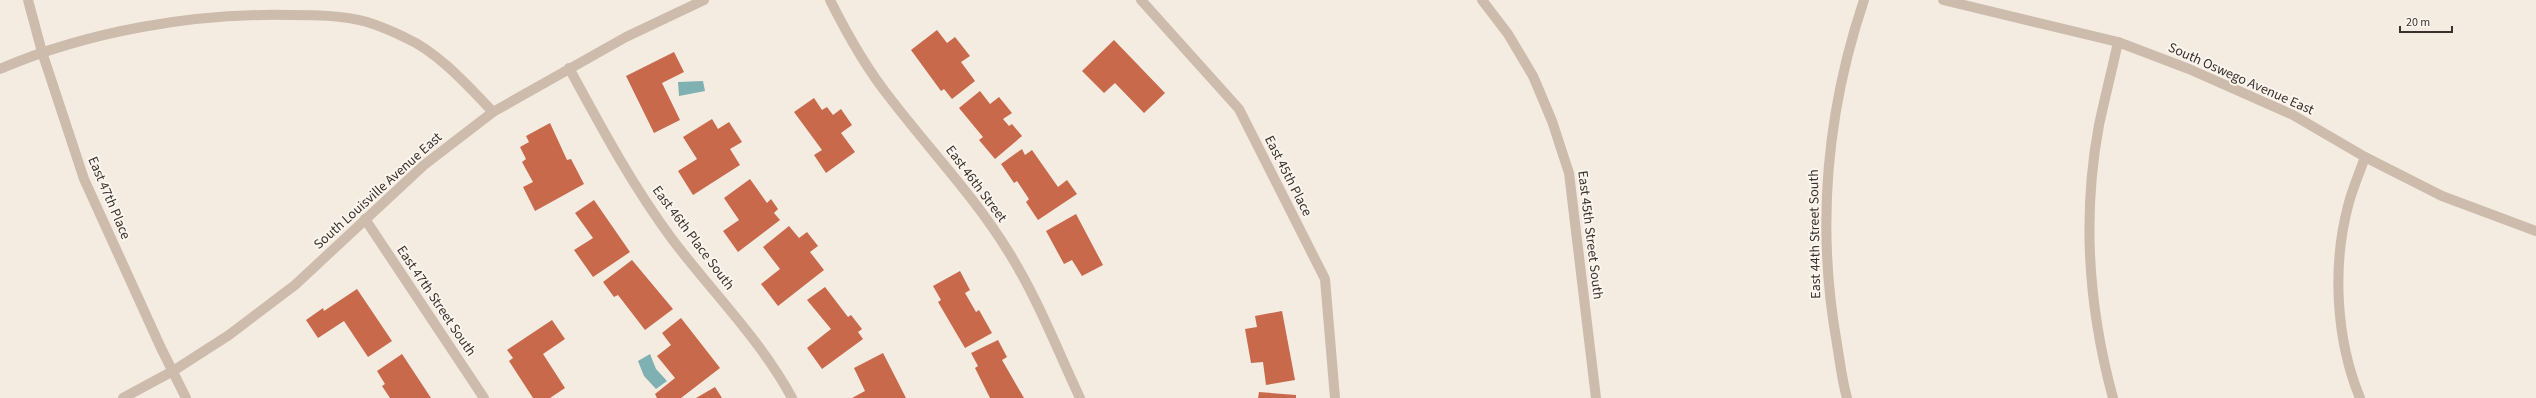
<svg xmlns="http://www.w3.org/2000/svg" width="2536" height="398" viewBox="0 0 2536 398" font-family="'Source Sans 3',sans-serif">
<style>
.water{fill:#7fb0b2}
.building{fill:#c8694b}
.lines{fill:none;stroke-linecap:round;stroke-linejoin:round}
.street{stroke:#cdbbac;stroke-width:10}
.labels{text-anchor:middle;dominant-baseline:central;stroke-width:4;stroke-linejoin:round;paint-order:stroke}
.street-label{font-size:14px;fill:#3b302b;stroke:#fbf5ee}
</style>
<rect width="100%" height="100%" fill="#f4ebe1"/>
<g class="water">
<path d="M703 81 705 91 679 96 678 82Z"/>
<path d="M650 354 656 369 667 381 656 389 644 376 638 361Z"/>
</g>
<g class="building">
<path d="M937 30 947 43 955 37 970 56 961 62 975 81 952 99 944 89 941 91 911 50Z"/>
<path d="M1114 40 1165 93 1144 113 1115 83 1104 93 1082 71Z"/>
<path d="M674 52 684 72 662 83 680 120 654 133 626 76Z"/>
<path d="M980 91 990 104 999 97 1012 113 1003 119 1009 126 1012 124 1022 136 995 159 979 140 983 137 959 108Z"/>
<path d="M814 98 822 110 827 107 833 115 841 109 852 125 841 133 855 152 826 173 814 155 822 150 794 112Z"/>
<path d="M712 119 718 129 729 122 742 142 730 149 740 165 693 195 678 171 697 159 683 137Z"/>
<path d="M550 123 567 160 571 159 584 184 535 211 523 187 533 182 522 162 526 159 520 147 529 142 526 136Z"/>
<path d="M1022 149 1025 155 1032 150 1058 187 1067 180 1077 194 1038 220 1026 202 1029 199 1017 181 1014 183 1001 164Z"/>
<path d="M750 179 767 203 771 199 778 209 774 213 780 220 738 252 723 231 739 220 724 198Z"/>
<path d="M594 200 630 252 593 277 574 250 593 238 575 213Z"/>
<path d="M1076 214 1103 265 1082 276 1072 260 1064 264 1046 231Z"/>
<path d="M789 226 799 238 807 232 818 246 810 252 824 270 778 306 761 284 780 269 763 247Z"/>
<path d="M632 260 673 309 645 330 618 295 614 297 603 282Z"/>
<path d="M960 271 970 290 965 293 976 312 979 310 992 333 965 348 938 302 941 300 933 286Z"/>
<path d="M825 287 848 317 851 315 862 329 858 332 863 339 822 369 807 348 831 329 807 300Z"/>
<path d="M357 289 392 341 368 357 344 321 318 338 306 320 323 308 324 311Z"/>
<path d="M1282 311 1295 380 1266 385 1263 362 1251 363 1245 329 1257 327 1255 316Z"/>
<path d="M681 318 720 368 681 398H657L655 394 675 378 657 356 671 345 662 333Z"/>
<path d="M552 320 565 339 543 354 565 388 550 398H533L509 361 513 358 507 350Z"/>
<path d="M998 340 1007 357 1002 360 1024 398H990L975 368 978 366 971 353Z"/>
<path d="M883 353 906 398H852L865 391 854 368Z"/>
<path d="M402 354 431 398H390L382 386 385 384 377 371Z"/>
<path d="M715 387 722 398H696Z"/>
<path d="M1259 392 1296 395V398H1258Z"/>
</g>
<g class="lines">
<g class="street">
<path d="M28 0 42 52 84 179 161 348 186 398"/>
<path d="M830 0C847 34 866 68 890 98 929 149 974 196 1008 251 1037 297 1057 349 1080 398"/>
<path d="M1141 0 1239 109 1325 279 1335 398"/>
<path d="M1482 0 1508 34 1533 76 1552 121 1569 173 1596 398"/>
<path d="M1943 0 2118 42 2189 69 2293 115 2365 157 2442 196 2536 231"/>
<path d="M569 68C601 127 632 185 672 239 712 292 760 339 792 398"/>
<path d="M0 69C88 31 194 13 289 15 314 15 342 15 367 22 380 26 394 32 406 38 438 52 469 87 493 112"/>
<path d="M365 219 484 398"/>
<path d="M123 398 173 371 229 335 295 285 424 165 493 112 626 37 704 0"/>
<path d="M1847 398C1842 381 1840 362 1837 344 1816 226 1826 113 1864 0"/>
<path d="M2113 398C2089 310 2082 216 2099 125 2105 97 2112 70 2118 42"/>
<path d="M2360 398C2336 340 2332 267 2348 206 2352 190 2359 174 2365 157"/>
</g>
</g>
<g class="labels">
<g class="street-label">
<text transform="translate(2241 79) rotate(24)">South Oswego Avenue East</text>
<text transform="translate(1288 176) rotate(63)">East 45th Place</text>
<text transform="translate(976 184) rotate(53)">East 46th Street</text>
<text transform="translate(378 191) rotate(-42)">South Louisville Avenue East</text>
<text transform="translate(109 198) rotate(67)">East 47th Place</text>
<text transform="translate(1815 234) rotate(-91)">East 44th Street South</text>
<text transform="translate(1590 235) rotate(83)">East 45th Street South</text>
<text transform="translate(693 238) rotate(53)">East 46th Place South</text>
<text transform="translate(436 301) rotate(56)">East 47th Street South</text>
</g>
</g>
<path d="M2400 26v6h52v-6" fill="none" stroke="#3b302b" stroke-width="2"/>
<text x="2406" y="26" font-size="12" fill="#3b302b" stroke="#fbf5ee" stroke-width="3" paint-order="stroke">20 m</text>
</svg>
